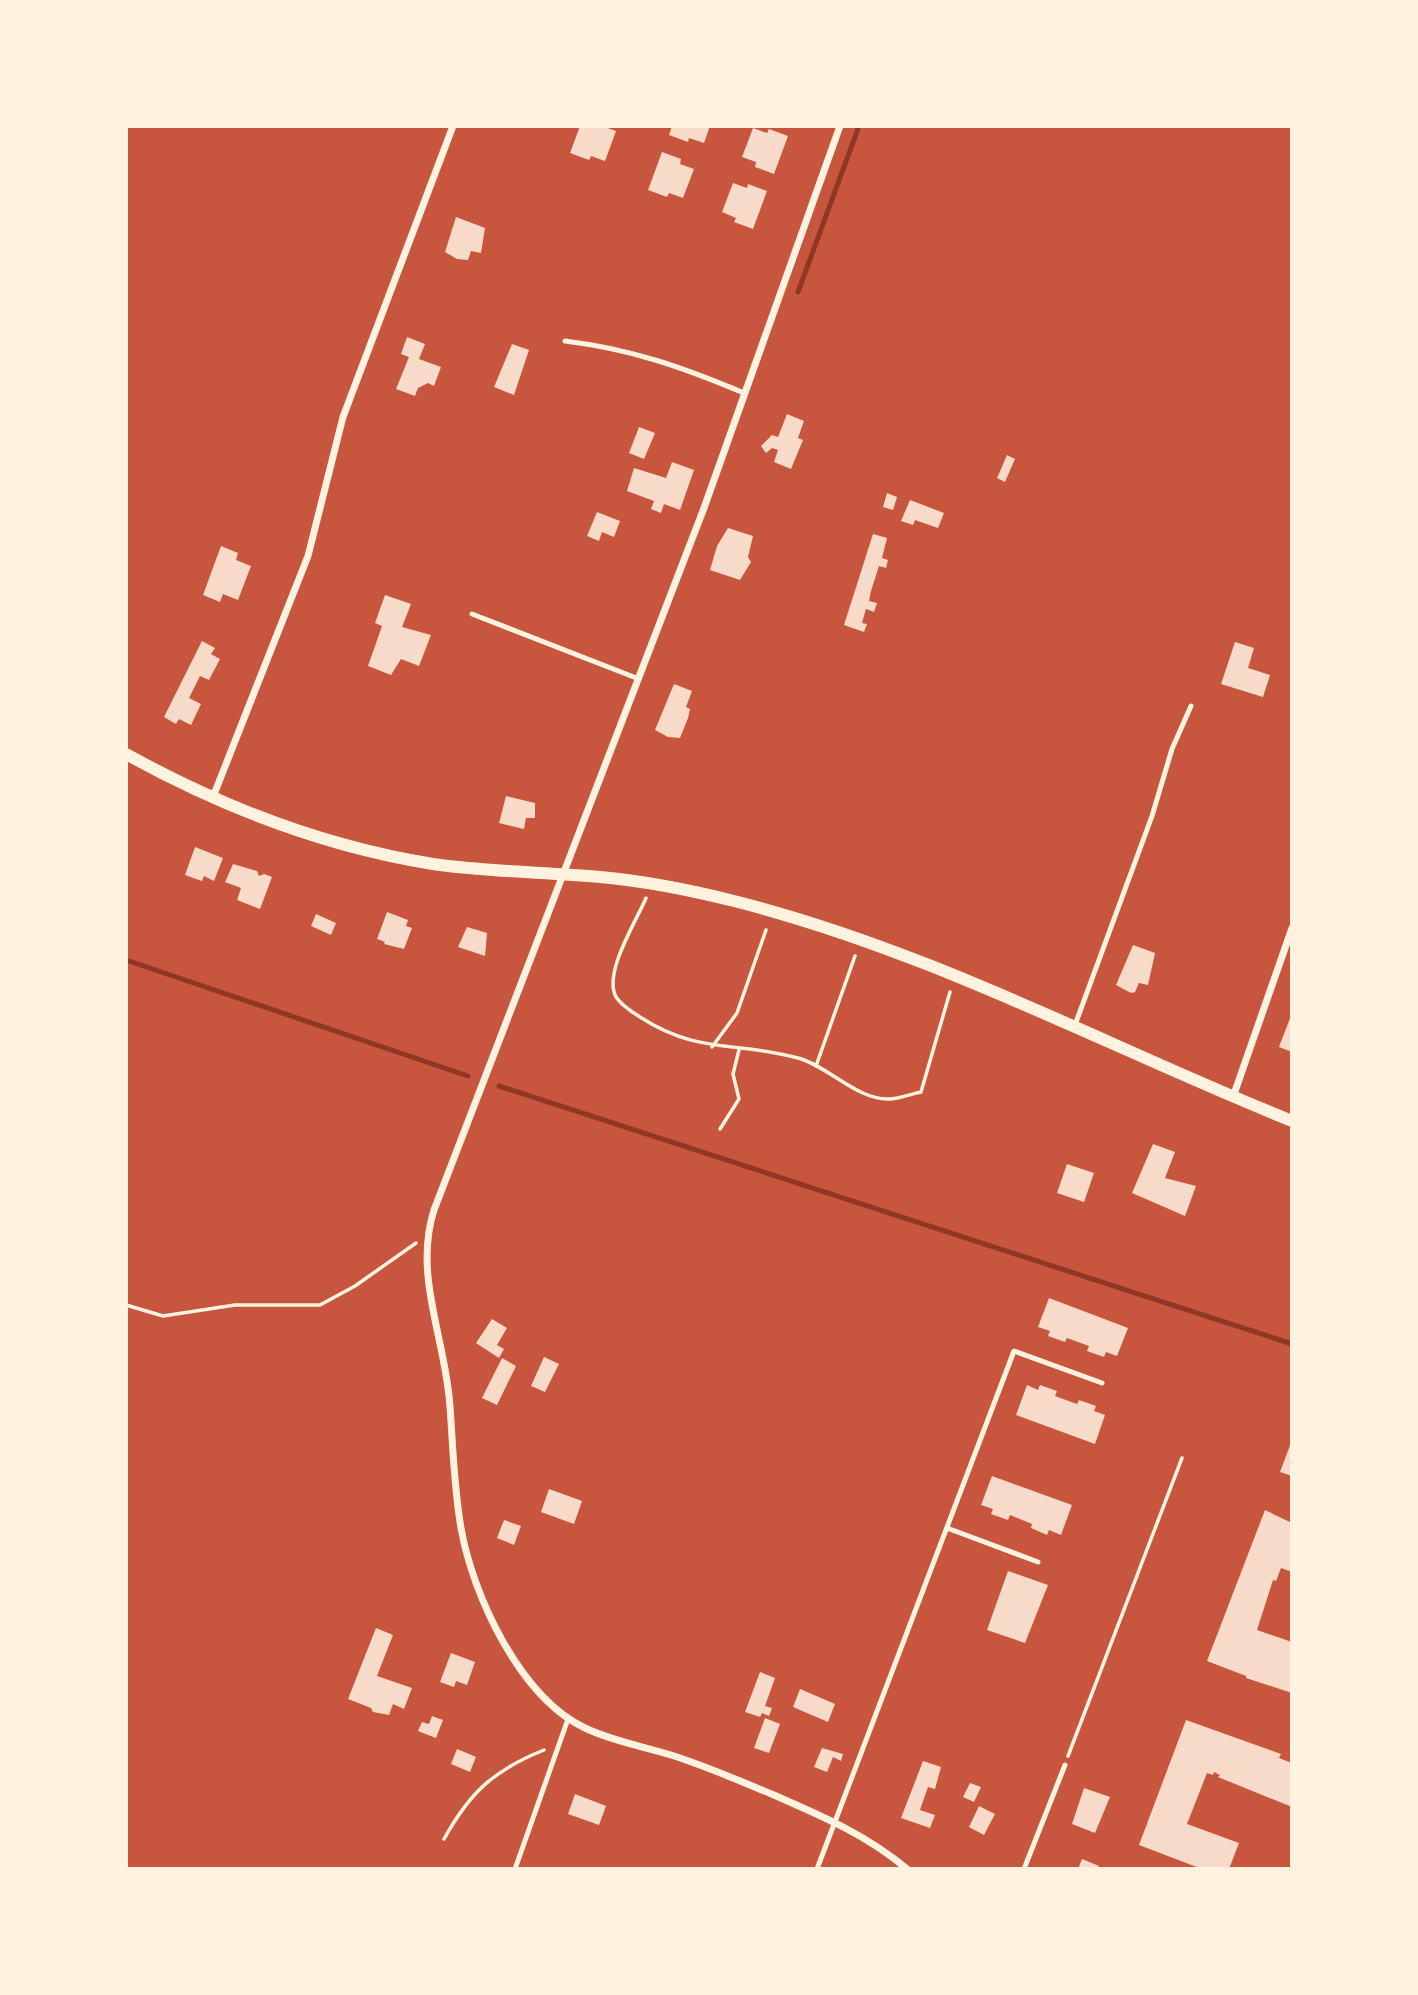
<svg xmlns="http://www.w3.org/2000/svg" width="1418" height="1995" viewBox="0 0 1418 1995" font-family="'Public Sans',sans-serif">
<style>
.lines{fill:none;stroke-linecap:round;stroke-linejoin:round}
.stream{stroke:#8f3625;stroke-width:5}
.building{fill:#f7dbc8}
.path{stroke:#fff3e0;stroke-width:3.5}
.service{stroke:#fff3e0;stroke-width:5}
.minor{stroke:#fff3e0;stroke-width:7}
.tertiary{stroke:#fff3e0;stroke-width:12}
</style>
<rect width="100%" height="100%" fill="#c8553d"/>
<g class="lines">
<g class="stream">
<path d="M798 292 859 126"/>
<path d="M126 960 468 1076"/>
<path d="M499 1086 1292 1344"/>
</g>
</g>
<g class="building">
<path d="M580 126H602L616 131 605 161 591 156 589 160 570 153Z"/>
<path d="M672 126H710L704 143 689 138 688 142 669 135Z"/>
<path d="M753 128 767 133 769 129 788 136 774 174 755 167 756 162 742 157Z"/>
<path d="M662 152 681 159 680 164 694 169 683 198 669 193 667 197 648 190Z"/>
<path d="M733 183 747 188 748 184 767 191 753 229 734 222 736 218 722 212Z"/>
<path d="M456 217 485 228 481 253 471 251 468 260 457 259 445 252Z"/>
<path d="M407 337 425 344 419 359 441 367 434 386 428 383 418 388 415 396 396 389 409 357 401 354Z"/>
<path d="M512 344 529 350 514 395 494 387Z"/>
<path d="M787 414 804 421 798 438 803 440 791 469 774 462 778 450 772 448 766 453 761 446 772 435 778 437Z"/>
<path d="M639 427 655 433 644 459 629 453Z"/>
<path d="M1007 455 1015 459 1005 482 997 478Z"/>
<path d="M672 462 694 470 680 510 664 504 661 513 651 509 654 501 627 491 634 468 666 478Z"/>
<path d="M887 493 897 497 893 510 883 507Z"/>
<path d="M910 500 944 513 938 528 915 520 913 525 901 521Z"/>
<path d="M597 512 620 521 614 537 602 532 599 541 587 536Z"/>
<path d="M728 528 753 536 748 557 751 562 740 580 710 570 717 546Z"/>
<path d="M873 534 887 538 882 558 888 560 886 568 879 566 871 591 869 601 877 603 874 612 866 609 862 623 867 624 864 632 844 625Z"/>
<path d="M221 546 238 553 236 560 251 566 238 600 223 594 220 602 203 595Z"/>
<path d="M385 595 411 604 402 627 431 635 419 666 401 659 391 675 368 666 382 626 375 623Z"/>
<path d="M202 641 215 648 211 654 220 659 209 680 200 676 189 698 201 704 191 725 179 719 176 724 164 717Z"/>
<path d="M1235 642 1254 648 1248 668 1270 675 1263 697 1221 684Z"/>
<path d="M674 684 692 691 686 707 690 709 688 718 680 738 668 737 655 730Z"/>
<path d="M506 796 535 803V818H526L524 829 499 823Z"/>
<path d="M195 847 223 858 214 881 204 876 202 881 185 875Z"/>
<path d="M233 864 257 871 259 876 264 874 272 877 260 909 237 900 241 888 225 882Z"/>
<path d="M387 912 408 920 406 926 412 928 404 949 384 944 385 942 377 939Z"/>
<path d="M316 914 336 923 331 935 311 926Z"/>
<path d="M467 927 487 933 485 956 458 947Z"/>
<path d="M1133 945 1155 953 1148 985 1139 983 1135 992 1131 993 1116 985Z"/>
<path d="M1292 1013V1052L1279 1047Z"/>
<path d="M1153 1144 1175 1152 1165 1178 1196 1186 1185 1216 1132 1193Z"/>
<path d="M1067 1164 1094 1173 1084 1202 1057 1193Z"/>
<path d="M1049 1298 1128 1328 1117 1356 1106 1352 1104 1357 1087 1351 1089 1346 1067 1338 1065 1342 1048 1336 1050 1331 1038 1327Z"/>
<path d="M492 1319 507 1328 497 1345 504 1349 499 1358 476 1343Z"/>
<path d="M544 1357 559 1364 545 1392 531 1386Z"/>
<path d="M502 1358 516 1366 497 1405 482 1398Z"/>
<path d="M1027 1385 1038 1390 1040 1385 1057 1391 1055 1396 1077 1404 1079 1400 1096 1406 1094 1411 1105 1415 1095 1444 1016 1415Z"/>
<path d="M1292 1440V1476L1280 1472Z"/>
<path d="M992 1476 1072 1505 1061 1535 1049 1530 1047 1535 1031 1528 1032 1524 1010 1515 1008 1520 991 1514 993 1509 981 1505Z"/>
<path d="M549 1489 582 1501 574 1524 541 1512Z"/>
<path d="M1265 1510 1292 1523V1572L1281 1568 1276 1581 1273 1580 1257 1630 1292 1642V1693L1246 1678V1676L1207 1661Z"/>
<path d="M504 1520 521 1526 514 1545 497 1538Z"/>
<path d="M1008 1571 1048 1585 1025 1643 987 1630Z"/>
<path d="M376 1628 393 1635 377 1676 412 1688 404 1709 393 1704 389 1715 373 1712 371 1708 348 1699Z"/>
<path d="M451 1653 475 1662 467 1685 456 1681 454 1687 440 1682Z"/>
<path d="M760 1672 775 1678 765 1706 772 1708 769 1716 762 1713 760 1717 745 1712Z"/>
<path d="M800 1689 835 1704 828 1722 793 1707Z"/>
<path d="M432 1716 443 1720 436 1738 418 1731 422 1722 429 1724Z"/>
<path d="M765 1718 780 1724 769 1753 754 1748Z"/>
<path d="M1186 1720 1281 1754 1279 1758 1292 1763V1807L1218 1777 1220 1775 1214 1772 1213 1775 1207 1773 1187 1824 1239 1843 1229 1869H1202L1139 1845Z"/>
<path d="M822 1748 843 1754 841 1761 833 1757 827 1772 814 1767Z"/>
<path d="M457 1749 476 1757 470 1772 451 1764Z"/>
<path d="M923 1761 941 1767 935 1789 928 1787 920 1810 935 1815 930 1828 901 1818Z"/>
<path d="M970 1783 981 1787 974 1802 963 1797Z"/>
<path d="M1084 1788 1110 1797 1095 1833 1072 1824Z"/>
<path d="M575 1794 606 1806 599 1825 568 1814Z"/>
<path d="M979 1806 995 1814 984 1835 969 1827Z"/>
<path d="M1082 1859 1099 1866 1097 1869H1078Z"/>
</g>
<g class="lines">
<g class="path">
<path d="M646 898C636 922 603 973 616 997 622 1006 632 1012 640 1017 698 1055 739 1041 798 1058 828 1066 857 1100 889 1099 899 1099 911 1094 921 1092L950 992"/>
<path d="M712 1047 737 1013 766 930"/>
<path d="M816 1066 855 956"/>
<path d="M720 1129 739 1099 733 1074 739 1050"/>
<path d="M126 1305 163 1316 235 1305H320L355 1286 416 1243"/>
<path d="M1068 1756 1182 1458"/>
<path d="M444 1839C470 1792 494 1770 544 1750"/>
</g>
<g class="service">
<path d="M565 341C631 349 682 367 744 393"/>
<path d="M472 614 639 679"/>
<path d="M1075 1025 1152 816 1172 749 1191 706"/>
<path d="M947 1528 1038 1562"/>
<path d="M515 1869 568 1719"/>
<path d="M817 1869 1014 1351 1102 1383"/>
<path d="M1024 1869 1065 1765"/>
</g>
<g class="minor">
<path d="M840 126 704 508 434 1210C413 1276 446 1340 450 1407 453 1447 454 1488 461 1528 473 1596 520 1697 585 1728 612 1741 642 1746 671 1755 706 1766 740 1781 774 1795 822 1816 867 1835 907 1869"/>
<path d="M213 797 308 556 343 417 453 126"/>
<path d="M1233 1097 1292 928"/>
</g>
<path class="tertiary" d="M126 754C220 806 326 847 433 864 488 872 545 872 600 877 645 881 690 890 734 901 929 950 1106 1046 1292 1121"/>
</g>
<rect width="1418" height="1995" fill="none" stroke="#fff3e0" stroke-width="256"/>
</svg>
